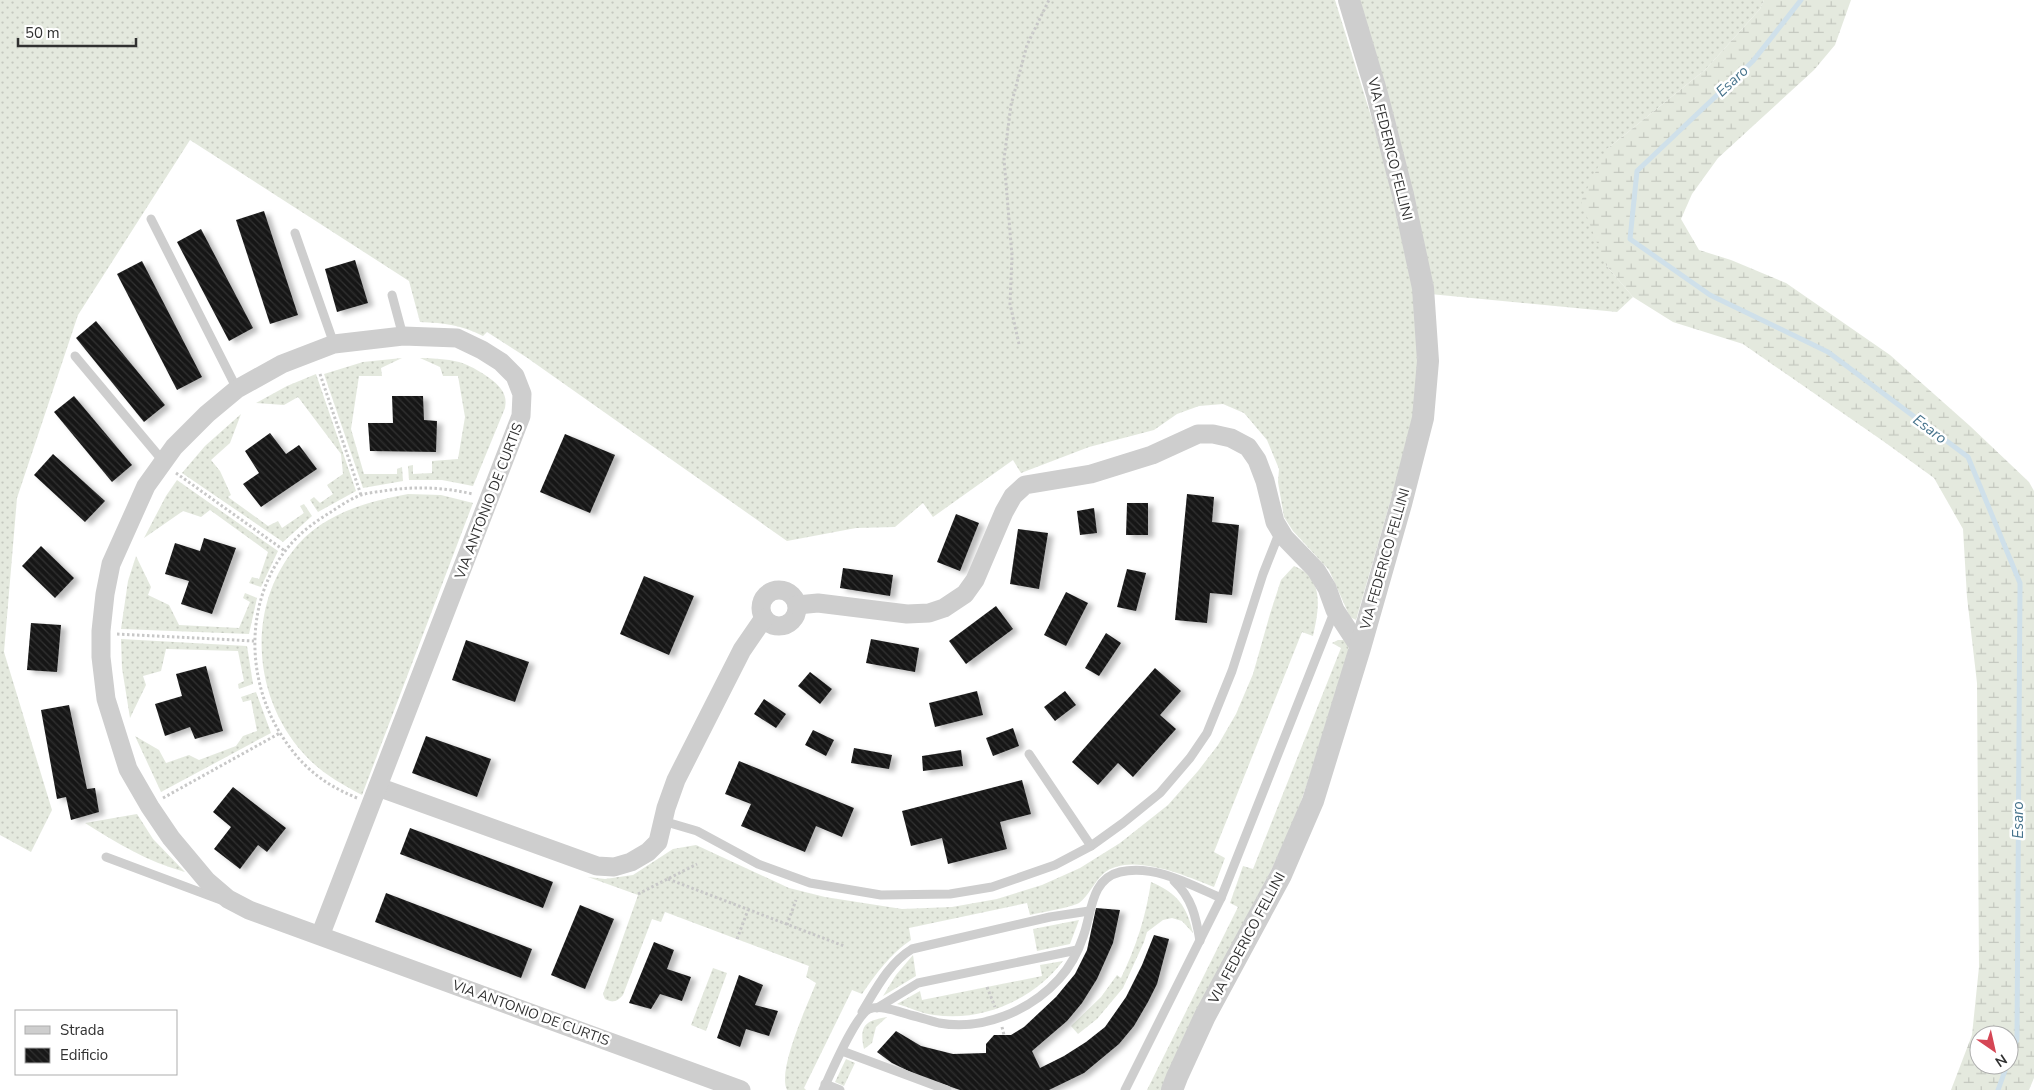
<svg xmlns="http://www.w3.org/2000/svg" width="2034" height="1090" viewBox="0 0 2034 1090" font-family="'Nunito Sans',sans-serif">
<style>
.grass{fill:url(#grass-dots)}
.wetland{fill:url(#wetland-marsh);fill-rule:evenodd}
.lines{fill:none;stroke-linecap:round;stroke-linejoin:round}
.stream{stroke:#cfe0ea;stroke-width:5}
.building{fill:url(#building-back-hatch);filter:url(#shadow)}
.path{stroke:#c8c8c8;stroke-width:3;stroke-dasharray:2.5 2.5;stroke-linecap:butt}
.service{stroke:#cecece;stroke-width:9}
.minor{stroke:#cecece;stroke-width:19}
.tertiary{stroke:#cecece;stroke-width:22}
.labels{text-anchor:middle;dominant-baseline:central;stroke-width:5;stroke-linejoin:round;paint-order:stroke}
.street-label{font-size:14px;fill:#313131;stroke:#fff}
.water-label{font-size:15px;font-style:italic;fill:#46738c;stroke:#fff}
</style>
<defs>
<pattern id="grass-dots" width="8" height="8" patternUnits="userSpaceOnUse" patternTransform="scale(1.25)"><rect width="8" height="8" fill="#e4e9de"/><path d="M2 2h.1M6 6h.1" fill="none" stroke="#c4c8bf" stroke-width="1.8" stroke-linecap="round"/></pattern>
<pattern id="wetland-marsh" width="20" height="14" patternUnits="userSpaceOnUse" patternTransform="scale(1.25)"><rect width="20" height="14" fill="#e4e9de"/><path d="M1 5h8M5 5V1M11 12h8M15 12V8" fill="none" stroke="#c4c8bf"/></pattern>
<pattern id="building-back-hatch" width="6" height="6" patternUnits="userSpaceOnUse" patternTransform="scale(1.25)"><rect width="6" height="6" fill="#181818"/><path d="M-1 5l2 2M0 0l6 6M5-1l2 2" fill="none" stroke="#313131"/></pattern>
<filter id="shadow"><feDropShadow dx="5.5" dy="3" stdDeviation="2.5" flood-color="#0004"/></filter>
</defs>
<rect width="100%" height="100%" fill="#fff"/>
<g class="grass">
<path d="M0 0H1335L1388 171 1416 295 1420 366 1415 416 1356 620 1350 617 1329 570 1293 531 1284 517 1278 482 1279 469 1267 440 1244 413 1223 404 1199 406 1177 414 1154 430 1089 447 1021 473 1013 460 933 517 923 503 895 527 856 528 787 541 526 357 487 332 483 336C461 325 445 323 420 322L409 281 190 140 78 315 17 498 4 652 52 810 31 852 0 835Z"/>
<path d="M1356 0H1764L1760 9 1706 69 1607 149 1605 264 1633 297 1617 312 1430 294Z"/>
<path d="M402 358 381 368 382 376H359L351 429 364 474H397V469L402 467 403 481 363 488 324 374 363 362Z"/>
<path d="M420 358C433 358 446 359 459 362 471 365 498 381 503 392 506 398 506 402 505 408L473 486 442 480H409L408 466 413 465V474L432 473V461L458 459 465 417 458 376H443L440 367Z"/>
<path d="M316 374 356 491 318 512 310 500 314 497 320 503 333 494 327 485 343 474 341 454 298 397 284 405 256 403 287 386Z"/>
<path d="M241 414 230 443 211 460 220 471 231 495 228 497 268 526 278 521 282 528 304 513 300 506 304 504 312 516 283 542 182 473 205 446Z"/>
<path d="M177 480 278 551 261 587 249 583 252 577 259 579 268 552 210 510 201 517 183 511 144 538 166 496Z"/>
<path d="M408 494 441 495 473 503 362 795C341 784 320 772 304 754 254 699 246 612 292 552 319 515 365 502 408 494Z"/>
<path d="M136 556 151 587 148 595 169 605 179 625 239 628 250 602 243 598 245 593 257 598 249 634 121 629 128 581Z"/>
<path d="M1294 566C1325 578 1319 609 1313 636L1302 632 1214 852 1225 858 1214 887C1186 876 1129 851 1103 874 1095 881 1087 898 1079 903 1069 908 1042 912 1030 915L1027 903 909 928 911 940C890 954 876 974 862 994L852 990 804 1088 806 1090H787C777 1070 807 1006 816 983L806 977 809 966 665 912 661 922 652 919 623 995C617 1002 613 1003 605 999L603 994 638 895 588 877 605 879 633 875 673 849 696 845 789 888 825 897 902 909 952 907 997 899 1042 885 1080 868 1120 843 1168 805 1198 771 1218 745 1236 714 1253 674 1270 614 1281 580Z"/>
<path d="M121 639 247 646 253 684 239 689 238 684 244 681 238 651 166 649 161 671 143 676 146 685 130 718 122 668Z"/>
<path d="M1338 640H1344L1348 645V663L1292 828 1162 1090H1147L1238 907 1230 903 1243 866 1253 869 1341 648 1332 643Z"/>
<path d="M256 692 271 733 161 792 135 736 159 750 166 763 189 755 199 760 236 746 243 736 257 731 251 700 243 702 241 697Z"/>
<path d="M137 814 153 839 185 872C148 862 117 843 85 823Z"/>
<path d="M1151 882C1177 893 1187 906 1193 933L1182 921 1172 918 1163 920 1147 932 1144 942 1123 988 1097 1019 1078 1034 1071 1026 1101 997 1117 975 1121 978C1136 947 1146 916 1151 882Z"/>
<path d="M1079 920 1070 944 1037 951 1033 929Z"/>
<path d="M913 955 916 976 883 996 896 975Z"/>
<path d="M1063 961C1033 1000 983 1022 934 1015 922 1014 909 1007 897 1004L920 991 922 1000 1042 976 1040 965Z"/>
<path d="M713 968 727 973 706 1031 691 1025Z"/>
<path d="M887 1017 876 1027 872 1043 864 1049C859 1025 865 1021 887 1017Z"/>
<path d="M846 1059 855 1063 844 1086 835 1082Z"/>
</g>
<path class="wetland" d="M1764 0H1851L1835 45 1814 70 1718 158 1692 194 1681 219 1699 250 1731 260 1786 283 1890 355 1970 426 2029 482 2034 491V1078L2029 1090H1951L1972 1035 1979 967 1977 683 1967 597 1963 529 1934 478 1883 441 1743 344 1673 322 1633 297 1605 264 1581 201 1607 149 1706 69 1760 9ZM1979 1035H2009V1065H1979Z"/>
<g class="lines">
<g class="stream">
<path d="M1801 0 1753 61 1637 171 1630 239 1710 295 1828 352 1968 457 2020 583 2017 1039 2009 1060"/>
<path d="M1998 1090 2007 1065"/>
</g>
</g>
<g class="building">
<path d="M264 211 298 315 270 324 236 220Z"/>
<path d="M201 229 253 328 229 341 177 242Z"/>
<path d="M355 260 368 303 337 312 325 269Z"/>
<path d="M142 261 202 377 177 390 117 274Z"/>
<path d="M96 321 165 405 144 422 76 338Z"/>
<path d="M74 396 132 465 112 482 54 412Z"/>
<path d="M392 396H423L424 420 437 421 436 452 370 451 368 423H393Z"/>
<path d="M270 433 286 454 299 445 317 469 261 507 243 484 259 473 245 451Z"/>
<path d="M565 434 615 455 590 513 540 492Z"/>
<path d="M53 454 105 501 85 522 34 475Z"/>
<path d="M1187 494 1214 497 1212 522 1239 525 1232 595 1210 593 1207 623 1175 620Z"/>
<path d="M1127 503H1148V535H1126Z"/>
<path d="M1094 508 1097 533 1080 535 1077 511Z"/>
<path d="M956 514 979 523 960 571 937 562Z"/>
<path d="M1018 529 1048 533 1039 589 1010 584Z"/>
<path d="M204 538 236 548 212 614 181 604 189 581 165 574 175 543 200 551Z"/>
<path d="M41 546 74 578 55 598 22 566Z"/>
<path d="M843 568 893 575 890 596 840 588Z"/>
<path d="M1127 569 1146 573 1136 611 1117 607Z"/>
<path d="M644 576 694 596 669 655 620 634Z"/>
<path d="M1066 592 1088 603 1066 646 1044 635Z"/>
<path d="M996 606 1013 629 966 664 949 641Z"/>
<path d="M31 623 61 625 57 672 27 670Z"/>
<path d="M1106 633 1121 643 1099 676 1085 668Z"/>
<path d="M871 639 919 648 915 672 866 663Z"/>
<path d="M466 640 529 662 515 702 452 680Z"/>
<path d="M206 666 223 731 195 739 190 727 165 736 155 704 182 696 176 674Z"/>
<path d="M1155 668 1181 691 1160 715 1176 729 1133 777 1118 763 1098 785 1072 762Z"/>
<path d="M810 672 832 689 820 704 798 686Z"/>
<path d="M977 691 983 715 935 727 929 703Z"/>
<path d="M1065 691 1076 705 1055 721 1044 707Z"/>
<path d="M764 699 786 714 776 728 754 714Z"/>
<path d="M69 705 87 789 95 788 99 812 71 820 66 797 57 799 41 710Z"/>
<path d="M1013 728 1019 746 993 756 986 738Z"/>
<path d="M813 730 834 740 826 756 805 745Z"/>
<path d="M426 736 491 759 477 797 412 773Z"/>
<path d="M854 748 892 755 889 769 851 763Z"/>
<path d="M961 750 963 766 923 771 922 756Z"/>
<path d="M739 761 854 808 842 837 816 826 805 852 741 826 751 804 725 794Z"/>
<path d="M1022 780 1031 814 1000 822 1007 849 948 864 942 838 911 846 902 811Z"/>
<path d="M233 787 286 828 267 852 258 845 240 869 214 849 231 827 213 812Z"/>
<path d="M410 828 553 882 543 908 400 854Z"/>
<path d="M386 893 532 949 521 978 375 922Z"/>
<path d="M580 905 614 919 585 989 551 975Z"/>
<path d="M1096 908 1120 910 1113 943 1097 979 1082 1003 1067 1021 1032 1051 1040 1068 1064 1056 1086 1042 1105 1027 1126 997 1142 965 1154 935 1169 939 1157 984 1148 1002 1134 1026 1119 1044 1084 1073 1049 1090H960L919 1076 892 1063 877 1052 896 1031 921 1046 953 1054 986 1053V1044L994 1035H1011L1024 1027 1056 997 1075 974 1087 950Z"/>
<path d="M654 942 674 950 667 969 691 977 682 1001 660 994 651 1009 629 1003Z"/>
<path d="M739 975 763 985 755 1005 778 1011 769 1036 746 1029 740 1047 717 1038Z"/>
</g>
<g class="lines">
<g class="path">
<path d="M1019 344 1010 304 1012 256 1004 159 1011 105 1027 45 1049 0"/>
<path d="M320 374 361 495"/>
<path d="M176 473 285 551"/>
<path d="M117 634 254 641"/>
<path d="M163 798 280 733"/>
<path d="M357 798C321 783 300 765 280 733 245 676 245 597 290 545 301 532 316 521 331 512 340 506 350 499 361 495 367 493 376 492 383 491 414 486 442 487 473 494"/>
<path d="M668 879 844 946"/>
<path d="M638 894 697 864"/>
<path d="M787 925 796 900"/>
<path d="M737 939 748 910"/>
<path d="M987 987 995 1007"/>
<path d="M1002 1027 1004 1035"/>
</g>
<g class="service">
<path d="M151 219 237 389"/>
<path d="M295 233 334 344"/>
<path d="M392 295 403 336"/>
<path d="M75 356 163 461"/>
<path d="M1029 754 1091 846"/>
<path d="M663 821 697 831 758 864 810 883 881 895 950 894 992 887 1055 865 1091 846 1123 823 1160 793 1190 758 1207 733 1232 671 1263 574 1280 531"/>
<path d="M106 857 221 900"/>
<path d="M1174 881C1192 898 1196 917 1200 941"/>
<path d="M877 1008 918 983 1077 950"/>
<path d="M862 1012C876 989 889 963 912 949L1050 917 1089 911"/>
<path d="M842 1051 947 1090"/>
<path d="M825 1084 840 1090"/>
<path d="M823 1090C831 1073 855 1016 869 1009 882 1004 901 1013 914 1016 922 1018 931 1021 939 1023 982 1031 1030 1011 1059 979 1069 968 1078 952 1083 937 1092 914 1090 879 1120 872 1155 864 1191 885 1221 898"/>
<path d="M1125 1090 1221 898 1335 610"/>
</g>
<g class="minor">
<circle cx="779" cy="608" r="18"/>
<path d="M797 605 818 603 907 614 929 613 944 608 965 594 975 580 1004 512 1013 496 1025 485 1091 474 1152 455 1198 434H1213L1231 438 1248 447 1257 460 1265 481 1275 522 1284 537 1316 570 1327 588 1335 610 1360 648"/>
<path d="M378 787 597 866 614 867 631 862 648 852 658 842 666 808 676 780 742 650 764 618"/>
<path d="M320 936 521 416 522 394 515 376 501 362 482 350 457 338 403 336 334 344 282 364 237 389 207 414 174 447 146 486 111 564 105 594 101 631V657L106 699 128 769 150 807 171 838 207 881 228 899 249 910 741 1090"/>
</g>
<path class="tertiary" d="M1172 1090 1177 1077 1205 1016 1281 875 1313 801 1360 648 1401 504 1423 418 1428 361 1423 288 1403 195 1377 94 1349 0"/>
</g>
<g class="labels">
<g class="street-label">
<text transform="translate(1390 149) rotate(76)">VIA FEDERICO FELLINI</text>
<text transform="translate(489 501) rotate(-69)">VIA ANTONIO DE CURTIS</text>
<text transform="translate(1385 559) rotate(-74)">VIA FEDERICO FELLINI</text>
<text transform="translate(1247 938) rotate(-62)">VIA FEDERICO FELLINI</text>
<text transform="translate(531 1013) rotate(20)">VIA ANTONIO DE CURTIS</text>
</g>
<g class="water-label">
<text transform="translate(1732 81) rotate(-43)">Esaro</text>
<text transform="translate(1930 429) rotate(37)">Esaro</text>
<text transform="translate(2018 820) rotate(-90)">Esaro</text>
</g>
</g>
<rect x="15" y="1010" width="162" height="65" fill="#ffffff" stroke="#adadad"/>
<rect x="25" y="1026" width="25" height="8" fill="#cecece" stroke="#adadad"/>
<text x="60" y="1035" font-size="15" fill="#313131">Strada</text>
<rect x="25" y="1048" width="25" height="15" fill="url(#building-back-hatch)" stroke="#adadad"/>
<text x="60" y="1060" font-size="15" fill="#313131">Edificio</text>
<g transform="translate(1994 1050) rotate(146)"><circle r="24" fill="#ffffff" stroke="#adadad"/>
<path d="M0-4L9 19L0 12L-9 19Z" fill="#d54655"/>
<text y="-8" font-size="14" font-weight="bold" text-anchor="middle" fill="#313131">N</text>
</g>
<path d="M18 38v8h118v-8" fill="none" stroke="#313131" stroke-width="2.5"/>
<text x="25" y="38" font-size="15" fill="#313131" stroke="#ffffff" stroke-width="4" paint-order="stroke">50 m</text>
</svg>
